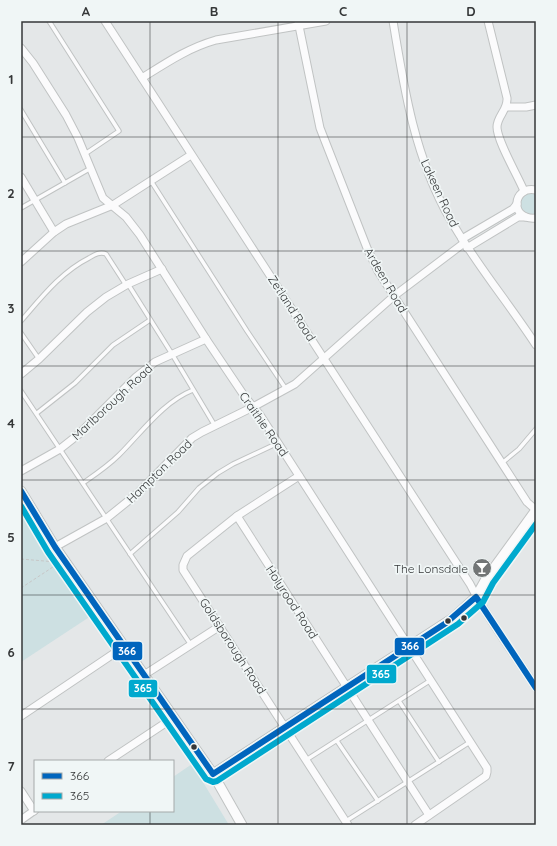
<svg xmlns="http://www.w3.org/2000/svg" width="557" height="846" viewBox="0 0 557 846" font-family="Quicksand,sans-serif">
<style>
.green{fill:#cde0e2}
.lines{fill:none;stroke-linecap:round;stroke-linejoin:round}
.service-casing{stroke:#c0c3c3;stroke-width:5.5}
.minor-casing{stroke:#c0c3c3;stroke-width:9}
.tertiary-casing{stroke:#c0c3c3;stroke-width:11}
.path{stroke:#c7c7c7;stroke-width:1;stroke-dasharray:3 2;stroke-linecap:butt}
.service{stroke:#fbfbfc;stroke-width:3.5}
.minor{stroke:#fbfbfc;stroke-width:7}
.tertiary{stroke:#fbfbfc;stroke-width:9}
.bus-1-casing{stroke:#f0f6f6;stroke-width:9}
.bus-2-casing{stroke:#f0f6f6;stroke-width:9}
.bus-1{stroke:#0065bd;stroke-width:6}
.bus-2{stroke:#00a9ce;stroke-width:6}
.grid{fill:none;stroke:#353738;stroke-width:1;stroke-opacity:0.55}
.bus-dot{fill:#353738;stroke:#f0f6f6;stroke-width:1.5}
.labels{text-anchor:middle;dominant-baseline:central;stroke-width:3.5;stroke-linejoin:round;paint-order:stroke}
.street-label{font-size:12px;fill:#353738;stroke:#f0f6f6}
.poi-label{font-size:12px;fill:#353738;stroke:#f0f6f6;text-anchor:end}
.line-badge{stroke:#f0f6f6;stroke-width:1.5}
.badge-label{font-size:11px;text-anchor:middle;font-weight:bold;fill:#fff}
.neatline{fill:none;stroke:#353738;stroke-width:1.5}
.grid-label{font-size:13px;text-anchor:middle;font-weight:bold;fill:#353738}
</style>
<rect width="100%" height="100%" fill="#e4e7e8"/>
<g class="green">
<path d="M526 193H536V215C523 216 514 202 526 193Z"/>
<path d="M21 491 97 612 21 662Z"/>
<path d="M192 764 229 825H101L122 811H173V777Z"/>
</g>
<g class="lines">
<g class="service-casing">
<g id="service">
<path d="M49 21 119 131 85 154"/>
<path d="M21 110 65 183"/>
<path d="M151 181 247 331 286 389"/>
<path d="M21 208 91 168"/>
<path d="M128 284 172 354 215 426"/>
<path d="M21 321C41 298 61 272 89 258 94 255 100 251 106 254L126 285"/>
<path d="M21 333 39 359"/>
<path d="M21 391 191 645"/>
<path d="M37 413 75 383 113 345 150 320"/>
<path d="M502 463 519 449 536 429"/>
<path d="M83 483C96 474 108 466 119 455 142 432 163 402 193 390"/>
<path d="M130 554 178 512 199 488 218 473 233 464 278 443"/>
<path d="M399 701 439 762"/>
<path d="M337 741 378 801"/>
<path d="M306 760 431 680"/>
<path d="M346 821 470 742"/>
</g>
</g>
<g class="minor-casing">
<g id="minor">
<path d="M105 21 470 584C488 620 514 653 536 688"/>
<path d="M298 21 320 128 367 248 378 271 394 296 527 502 536 510"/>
<path d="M393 21C404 89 415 158 450 219 475 263 508 302 536 345"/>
<path d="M488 21 507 98C508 110 497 116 497 127 497 141 518 176 524 191"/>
<path d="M21 48 33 63 66 115 78 138 103 198 126 217 140 235 206 339 245 397 260 415 487 768V772L486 776 415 825"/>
<path d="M142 78C166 63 188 48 216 40L326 21"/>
<path d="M506 107H526L536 105"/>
<path d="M21 177 54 232"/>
<path d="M536 190C512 185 509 221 536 218"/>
<path d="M462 239 513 209 517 204"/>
<path d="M467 248 518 217H525"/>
<path d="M21 262 54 232 66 224 113 205 191 155"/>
<path d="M21 374 39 359 87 312 106 297 128 284 162 269"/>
<path d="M21 471 60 449 79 434 136 377 155 362 206 339"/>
<path d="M299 476 237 516 187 556 183 565V570L348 825"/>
<path d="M237 516 429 815"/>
<path d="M55 547 107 518 138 493 192 438 202 432 253 407 295 384 394 296 464 243"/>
<path d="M144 675 220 626"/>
<path d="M21 716 125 646"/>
<path d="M108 761 173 718"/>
<path d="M21 791 34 811"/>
<path d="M21 820 35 810"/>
</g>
</g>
<g class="tertiary-casing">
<g id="tertiary">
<path d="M21 491 55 547 213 774 242 825"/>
<path d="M213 774 453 618 476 597 486 579 536 510"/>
</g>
</g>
<g class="path">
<path d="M21 559 56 562"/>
<path d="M21 588 56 565"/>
</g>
<use href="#service" class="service"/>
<use href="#minor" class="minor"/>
<use href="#tertiary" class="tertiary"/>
<g class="bus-1-casing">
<path id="bus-1" d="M21 491 55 547 213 774 446 623 476 597 536 688"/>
</g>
<g class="bus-2-casing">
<path id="bus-2" d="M21 506 48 552 206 779 213 782 217 781 458 624 483 602 493 583 536 524"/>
</g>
<use href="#bus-1" class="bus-1"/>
<use href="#bus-2" class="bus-2"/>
</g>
<path class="grid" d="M150 21V761M278 21V825M407 21V825M21 137H536M21 251H536M21 366H536M21 480H536M21 595H536M21 709H536M150 811V825"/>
<defs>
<g id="bar-disc" transform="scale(1)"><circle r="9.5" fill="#727576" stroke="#f0f6f6"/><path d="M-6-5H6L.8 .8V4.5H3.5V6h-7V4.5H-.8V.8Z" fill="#fff"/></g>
</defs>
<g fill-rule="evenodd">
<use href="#bar-disc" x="482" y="568"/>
</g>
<g class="bus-dot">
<circle cx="464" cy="618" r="3.5"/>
<circle cx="448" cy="621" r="3.5"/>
<circle cx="194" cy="747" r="3.5"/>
</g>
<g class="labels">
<g class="street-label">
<text transform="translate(440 193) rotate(65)">Lakeen Road</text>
<text transform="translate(386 280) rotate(60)">Ardeen Road</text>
<text transform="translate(292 308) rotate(57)">Zetland Road</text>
<text transform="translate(112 402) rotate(-43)">Marlborough Road</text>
<text transform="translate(264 424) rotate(55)">Craithie Road</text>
<text transform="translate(159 471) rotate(-44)">Hampton Road</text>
<text transform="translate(292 602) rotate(57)">Holyrood Road</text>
<text transform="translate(233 646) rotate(57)">Goldsborough Road</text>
</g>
<g class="poi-label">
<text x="468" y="568">The Lonsdale</text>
</g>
</g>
<g class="line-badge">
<rect x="394" y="637" width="31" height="19" rx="4" fill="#0065bd"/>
<rect x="112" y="641" width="31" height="20" rx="4" fill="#0065bd"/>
<rect x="366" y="664" width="31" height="20" rx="4" fill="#00a9ce"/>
<rect x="128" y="679" width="30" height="19" rx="4" fill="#00a9ce"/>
</g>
<g class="badge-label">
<text x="410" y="650">366</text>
<text x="127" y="655">366</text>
<text x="381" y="678">365</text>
<text x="143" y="692">365</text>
</g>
<rect width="557" height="846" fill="none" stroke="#f0f6f6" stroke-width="44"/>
<rect x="34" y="760" width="140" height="52" fill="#f0f6f6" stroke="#a5aaaa"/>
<rect x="42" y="773" width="20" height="6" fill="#0065bd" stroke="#a5aaaa"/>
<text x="70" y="780" font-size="12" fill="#353738">366</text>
<rect x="42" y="793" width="20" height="6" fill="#00a9ce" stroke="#a5aaaa"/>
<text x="70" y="800" font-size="12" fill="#353738">365</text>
<rect x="22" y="22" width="513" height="802" class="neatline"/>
<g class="grid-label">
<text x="86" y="16">A</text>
<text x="214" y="16">B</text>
<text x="343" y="16">C</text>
<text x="471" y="16">D</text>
<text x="11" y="84">1</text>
<text x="11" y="198">2</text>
<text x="11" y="313">3</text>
<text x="11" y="428">4</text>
<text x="11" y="542">5</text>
<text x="11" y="657">6</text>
<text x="11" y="771">7</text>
</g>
</svg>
